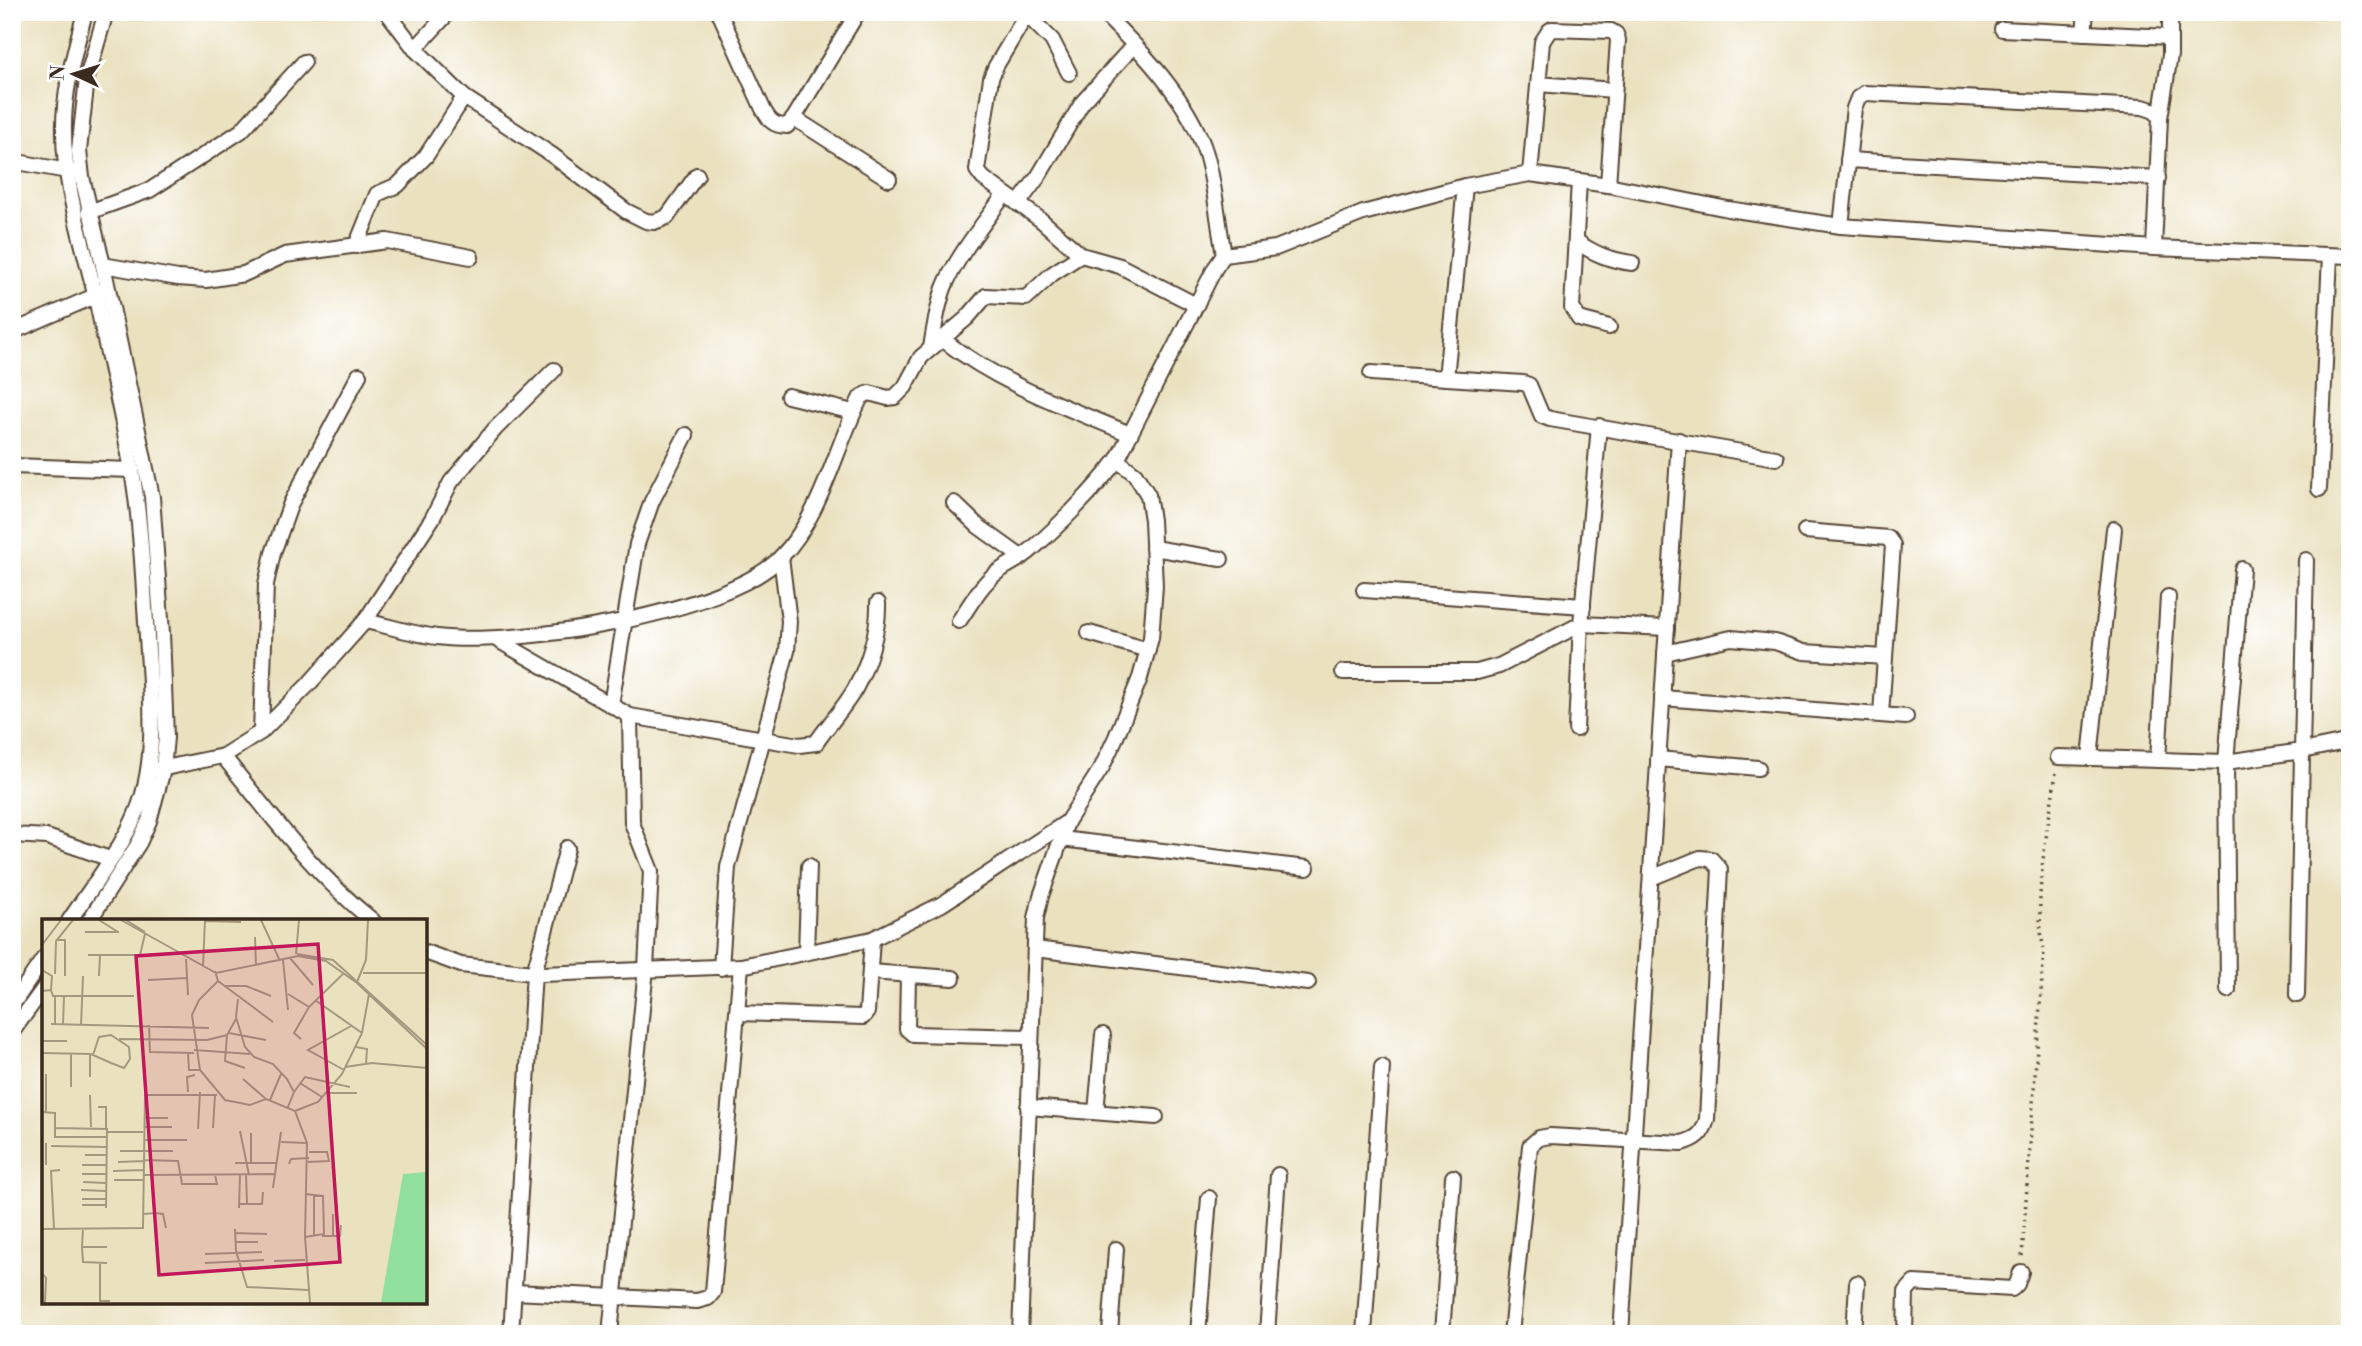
<svg xmlns="http://www.w3.org/2000/svg" width="2362" height="1346" viewBox="0 0 2362 1346" font-family="'Libre Bodoni',serif">
<style>
.lines{fill:none;stroke-linecap:round;stroke-linejoin:round}
.street-casing{stroke:#554536;stroke-width:18}
.path{stroke:#554536;stroke-width:3.5;stroke-dasharray:2 5;stroke-linecap:butt}
.street{stroke:#fff;stroke-width:14}
.inset-road{fill:none;stroke:#a4987f;stroke-width:2}
.view{fill:#c2185b;fill-opacity:0.15;stroke:#c2185b;stroke-width:3.5}
.inset-edge{fill:none;stroke:#3b2a1e;stroke-width:3.5}
</style>
<rect width="100%" height="100%" fill="#fff"/>
<filter id="ink" filterUnits="userSpaceOnUse"><feTurbulence type="fractalNoise" baseFrequency=".0143" numOctaves="2"/><feDisplacementMap in="SourceGraphic" scale="14" xChannelSelector="R" yChannelSelector="G"/><feConvolveMatrix kernelMatrix="1 2 1 2 8 2 1 2 1" color-interpolation-filters="sRGB"/></filter>
<filter id="wash" filterUnits="userSpaceOnUse"><feTurbulence type="fractalNoise" baseFrequency=".00686" numOctaves="4" result="noise"/><feDisplacementMap in="SourceGraphic" scale="28" xChannelSelector="R" yChannelSelector="G"/><feGaussianBlur stdDeviation="1.57" result="paint"/><feColorMatrix in="noise" values="0 0 0 0 0 0 0 0 0 0 0 0 0 0 0 0 0 1.4 0 .05"/><feComposite in="paint" operator="in"/></filter>
<g filter="url(#wash)">
<rect width="100%" height="100%" fill="#eae1bf"/>
</g>
<g filter="url(#ink)">
<g class="lines">
<g class="street-casing">
<g id="street">
<path d="M387 12 415 49 464 97 552 155 626 211 646 221 654 222 667 217 697 175"/>
<path d="M719 12 763 109C769 120 773 126 787 126L794 118 858 12"/>
<path d="M1028 12 996 66 991 78 977 170 983 178 1041 220 1081 255"/>
<path d="M1102 12C1141 50 1190 101 1206 154 1215 184 1218 223 1224 255"/>
<path d="M1027 15 1052 40 1069 73"/>
<path d="M2002 29 2170 37"/>
<path d="M2084 33 2086 12"/>
<path d="M415 49 449 12"/>
<path d="M1539 84 1613 90"/>
<path d="M794 118 889 179"/>
<path d="M2160 118 2170 55V12"/>
<path d="M1848 160 2158 178"/>
<path d="M12 161 73 172"/>
<path d="M1530 174 1542 42 1549 31 1552 29 1611 31 1616 34 1618 40 1608 185"/>
<path d="M1579 181 1572 308 1579 319 1609 327"/>
<path d="M1018 204 1038 177 1082 103 1133 46"/>
<path d="M89 212 150 190 241 131 304 62"/>
<path d="M1841 226 1854 108 1858 98 1865 93 2143 107 2155 111 2160 118 2154 248"/>
<path d="M1576 241C1594 254 1610 260 1632 263"/>
<path d="M356 246 377 194 398 185 426 156 464 97"/>
<path d="M103 265 178 278 206 280 244 274 285 255 387 241 471 257"/>
<path d="M12 332 104 292"/>
<path d="M942 339C998 383 1065 407 1130 434"/>
<path d="M931 348C934 328 937 308 944 288 957 255 984 224 1004 195"/>
<path d="M1371 373 1523 383 1529 385 1542 416 1550 419 1776 458"/>
<path d="M1446 378 1465 186"/>
<path d="M788 396 853 412"/>
<path d="M12 466 132 470"/>
<path d="M2319 489 2330 256"/>
<path d="M954 503 978 526 1021 557"/>
<path d="M1805 531 1888 538 1893 545 1881 714"/>
<path d="M1153 548 1221 559"/>
<path d="M1364 590 1583 606"/>
<path d="M365 621C388 626 413 634 437 637 514 647 727 614 781 557 822 515 835 448 861 397L869 393 888 398 895 397 905 387 921 357 967 318 986 296 1026 298 1052 274 1081 255 1120 266 1196 305"/>
<path d="M959 621C970 605 980 586 995 574 1006 565 1020 560 1031 550 1060 525 1094 490 1117 460L1215 268 1224 255 1276 248 1363 213 1465 186 1530 174 1608 185 1728 209 1841 226 2154 248 2350 256"/>
<path d="M1089 633 1148 650"/>
<path d="M496 639 630 716 799 745 816 743C828 725 844 708 855 689 868 665 879 631 878 603"/>
<path d="M1665 653 1731 638 1775 642 1804 652 1885 657"/>
<path d="M1343 672H1477L1499 666 1581 624 1667 628"/>
<path d="M1662 698 1906 717"/>
<path d="M611 705 637 544 652 501 686 435"/>
<path d="M1576 729 1581 624 1599 426"/>
<path d="M261 732 266 584 273 553 291 503 359 375"/>
<path d="M223 756 261 732 308 685 365 621 432 519 451 482 495 429 554 370"/>
<path d="M2058 757 2226 762 2302 751 2350 741"/>
<path d="M2090 758 2114 529"/>
<path d="M1658 759 1758 768"/>
<path d="M2158 760 2168 597"/>
<path d="M155 770 223 756C269 813 315 875 373 921"/>
<path d="M12 835 47 837 110 859"/>
<path d="M1061 839 1307 868"/>
<path d="M69 921C94 883 131 838 143 794 157 743 150 687 147 636 143 585 142 533 134 483 125 426 111 369 99 312 87 253 64 193 64 132 63 91 75 51 85 12"/>
<path d="M89 921 139 843 149 821 163 770 166 737 162 633 152 497 103 265 82 177 79 151 87 78 106 12"/>
<path d="M1035 949 1308 983"/>
<path d="M425 952 461 965 542 974 741 966 872 939 942 904 1067 822 1102 767 1116 737 1140 678 1151 638 1155 586 1152 520 1148 495 1135 474 1117 460"/>
<path d="M806 952 809 866"/>
<path d="M721 968 728 867 787 651 789 621 781 557"/>
<path d="M870 972 953 978"/>
<path d="M908 975 907 1029 913 1034 1030 1037"/>
<path d="M2228 990 2226 762 2242 569"/>
<path d="M2297 995 2306 560"/>
<path d="M12 1005 44 958"/>
<path d="M738 1013 863 1017 867 1012 872 939"/>
<path d="M12 1032 44 988"/>
<path d="M1028 1107 1156 1117"/>
<path d="M1096 1112 1103 1035"/>
<path d="M514 1292 697 1301 708 1298 713 1292 741 966"/>
<path d="M511 1334 534 973 567 848"/>
<path d="M610 1334 646 968 651 871 632 823 630 716"/>
<path d="M1020 1334 1036 918 1041 896 1067 822"/>
<path d="M1110 1334 1116 1249"/>
<path d="M1198 1334 1209 1198"/>
<path d="M1267 1334 1278 1175"/>
<path d="M1364 1334 1382 1067"/>
<path d="M1442 1334 1453 1177"/>
<path d="M1511 1334 1530 1146 1539 1138 1550 1136 1682 1143C1697 1139 1703 1134 1707 1119L1720 869 1711 859 1700 858 1651 878"/>
<path d="M1621 1334 1679 440"/>
<path d="M1854 1334 1857 1283"/>
<path d="M1905 1334 1906 1292 1914 1283 2012 1289 2017 1284 2021 1272"/>
</g>
</g>
<path class="path" d="M2022 1256 2044 950C2032 896 2049 827 2056 772"/>
<use href="#street" class="street"/>
</g>
</g>
<g transform="translate(42 919)">
<rect width="385" height="385" fill="#eae1bf"/>
<path d="M385 253V384H339L361 255Z" fill="#90df9d"/>
<path class="inset-road" d="M57 1 76 13M79 1 174 54 256 37 284 42 315 64 385 130M84 1 103 13M219 1 238 42M163 2 199 3M43 13H77M213 18 214 47M15 21H23V57M0 26 19 1M254 35 257 1M255 35 291 41 385 126M46 36H98L103 15M248 39 271 66M144 40 146 76M241 41 246 91M161 48 163 1M0 51 10 57 9 71 0 72M173 52 176 62 157 81 150 96 158 151 183 181 208 186 224 180M321 54H385M13 55 14 22 31 1M57 57 58 36M106 61 145 59M176 62 231 103M315 63 324 41 326 1M182 67H204L229 77M9 71 11 77H92M246 75 267 88M196 80 194 98 203 128 212 138 231 145 245 160 252 173 246 188M273 81 320 114M194 100 185 116 183 142 203 149M9 105 167 109M13 105V77M21 106 22 77M107 106 108 133 152 134M39 107 41 57M187 114 224 121M77 120 165 121 185 116M259 120 252 114 267 88 302 54M0 122H25M314 128 325 130 324 145M152 131 208 135M0 134 48 135 51 136 69 144 82 149 88 140 87 128 69 116 57 118 51 136M29 134V168M146 134 147 151H158M303 148 330 144 385 149M302 151 266 131 309 107M48 158V135M201 160 224 180 253 192 265 224 263 318 268 384M258 164 280 178M146 173 145 158 153 156M252 173 263 158 308 168M284 174H315M48 176 49 208M228 181 239 155M56 188H64V209M253 192 276 183 300 155 320 114 327 75M0 193 13 194V209L65 210 64 289M4 193V155M102 199H126M102 208H130M13 209V218H65M171 209 173 176M156 210 158 173M198 212 207 256M65 213H101M102 221H145M239 223 265 224M4 224V246M9 227 65 228M78 232H131M43 236H65M102 241 136 242 140 265H175L173 256M76 243 102 242M266 243 287 242 285 233H267M193 244H234M209 244V214M247 245 249 240 267 239M40 246H65M71 252 102 251M40 255H64M102 256 232 255M204 256 205 284M72 261H102M41 263 64 264M231 269 239 213M39 271 64 272M263 275 281 277 282 315 263 318M272 276V318M40 280H64M197 285H220L221 273M40 286H64M197 289 198 256M113 294 121 295 124 309M102 295 113 294V308M291 295V318M41 309 40 328H65M0 310 101 309 103 176H175M12 310 9 252 18 251M193 310 194 332 205 368 266 371M193 314 225 315M280 317H298L299 306M194 323H216M40 328 41 343 65 344M163 335 220 333M232 342 263 341M58 344V382H68M163 344 222 341M0 354 4 359 3 384"/>
<path class="view" d="M276 25 298 343 117 356 94 37Z"/>
<rect width="385" height="385" class="inset-edge"/>
</g>
<rect width="2362" height="1346" fill="none" stroke="#fff" stroke-width="42"/>
<g transform="translate(74 74) rotate(274)" stroke="#ffffff" stroke-width="5" paint-order="stroke">
<path d="M0-5L12 26L0 18L-12 26Z" fill="#3b2a1e"/>
<text y="-10" font-size="19" font-weight="bold" text-anchor="middle" fill="#3b2a1e">N</text>
</g>
</svg>
